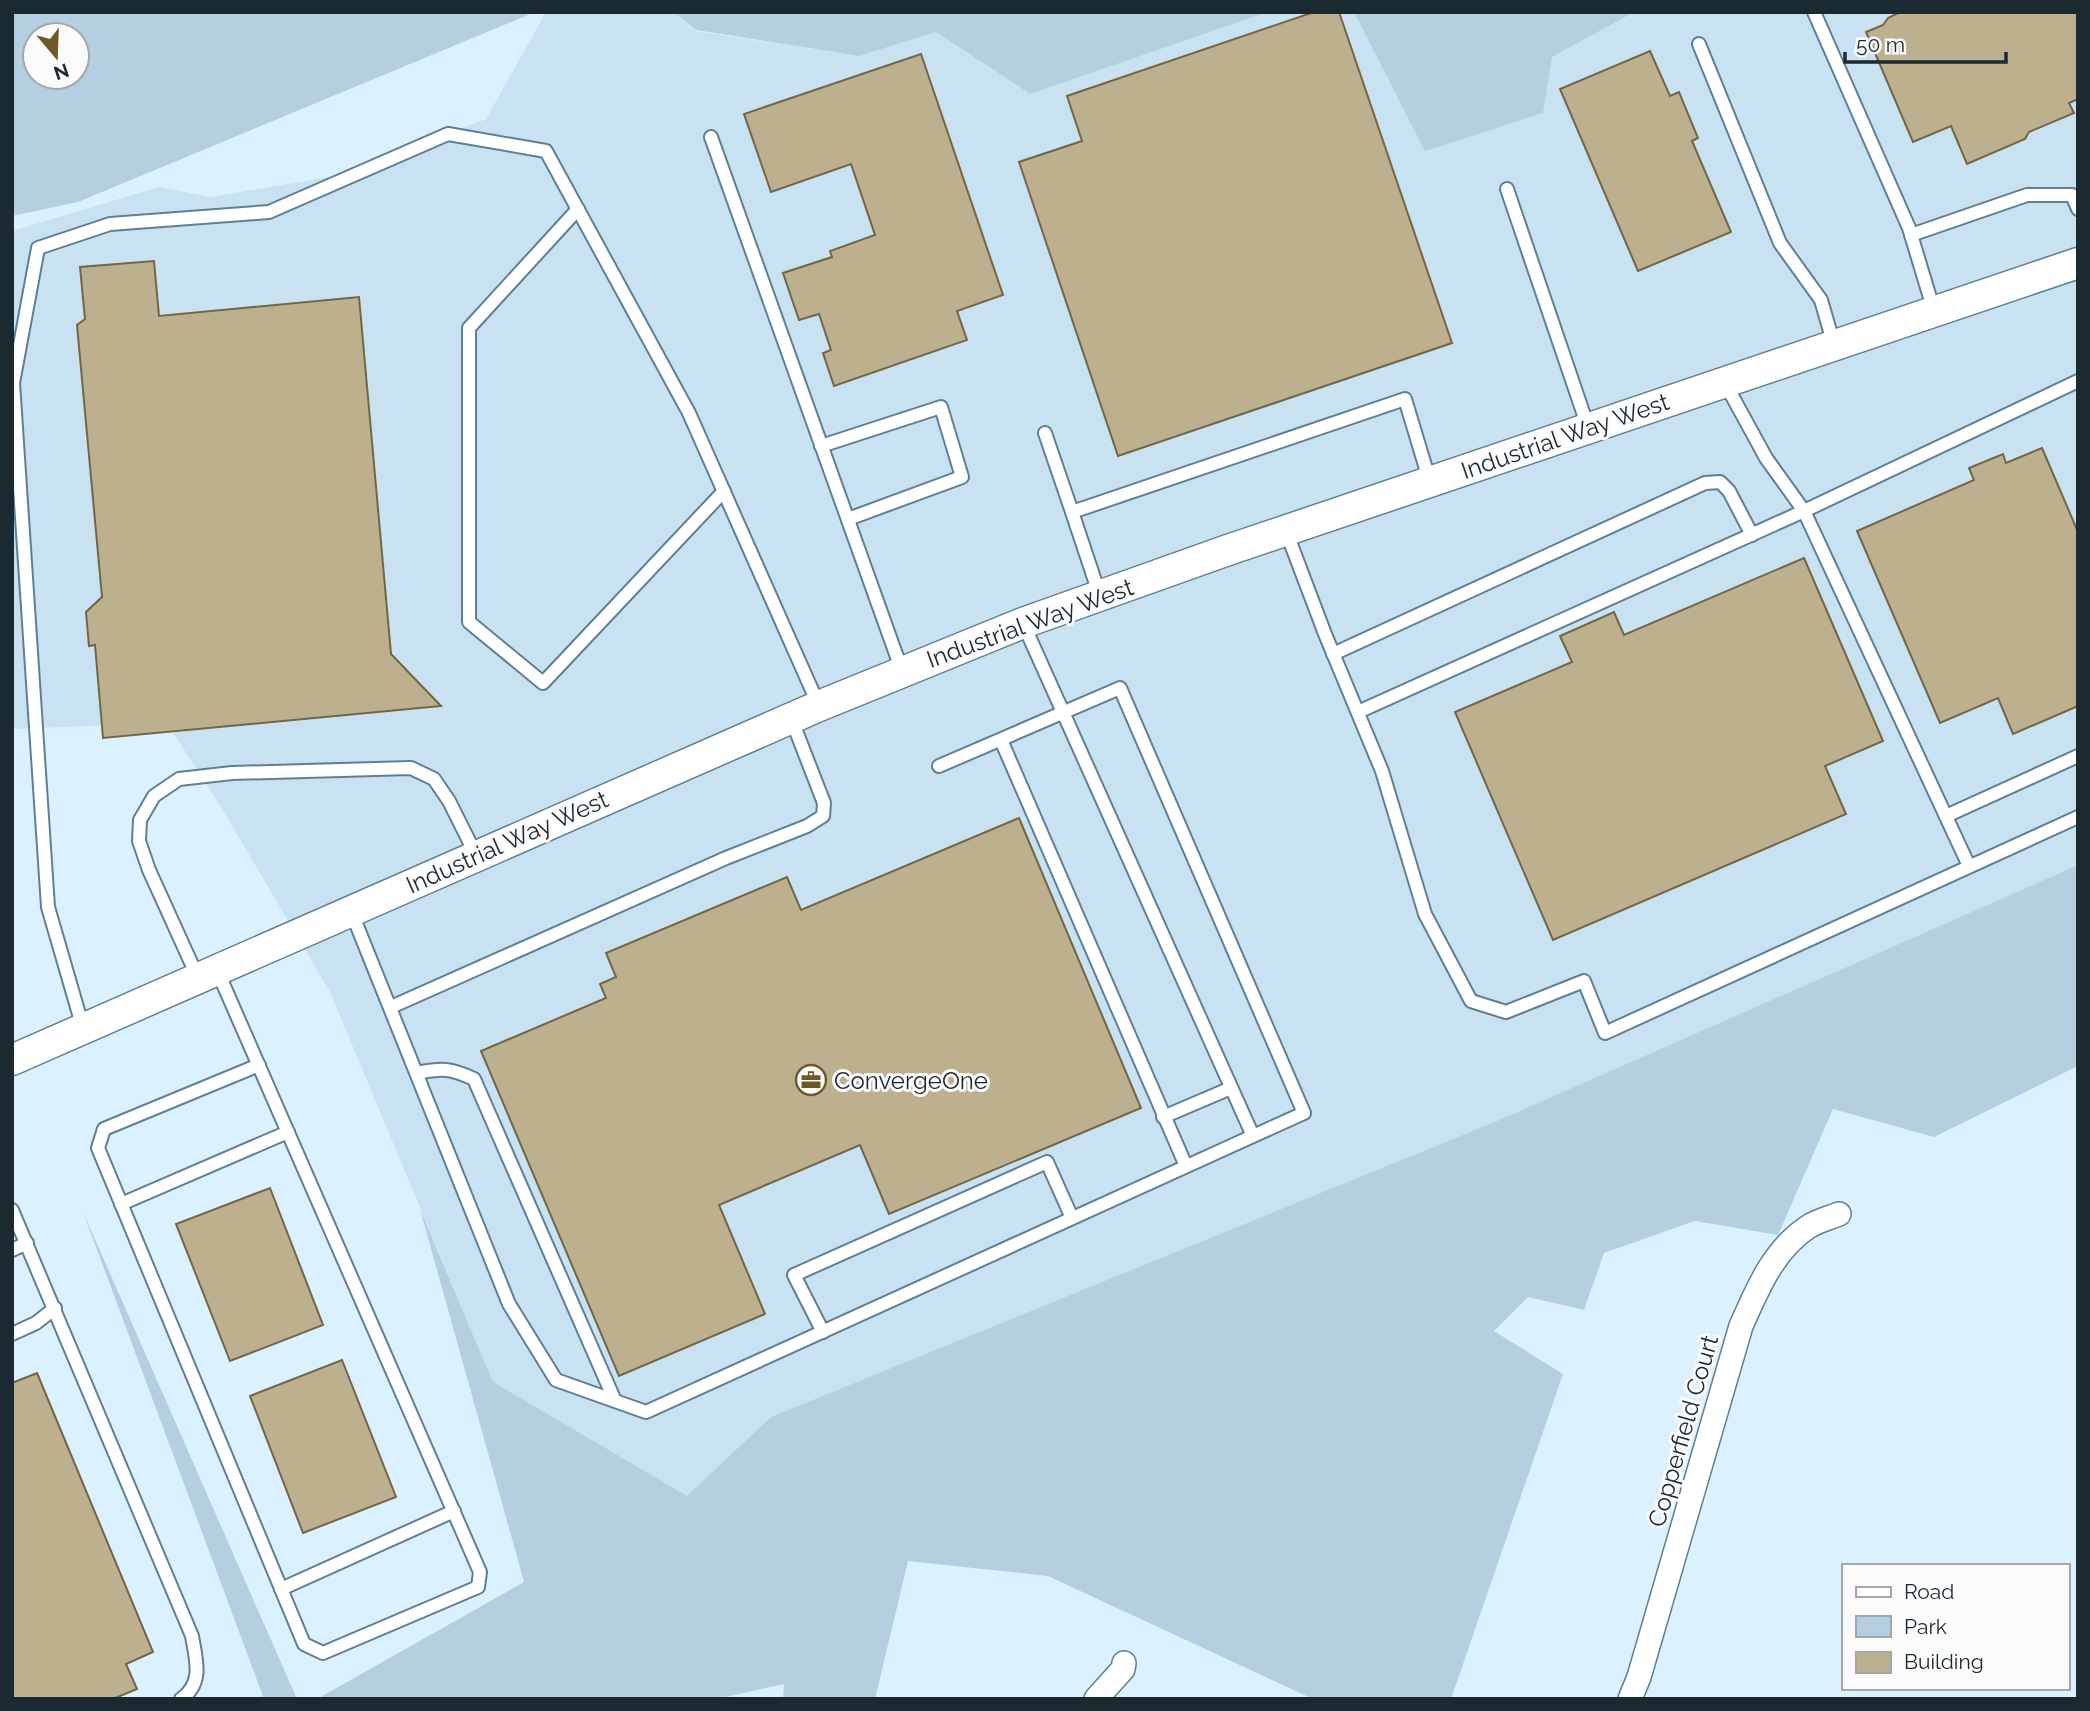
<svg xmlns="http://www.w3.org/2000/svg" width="2090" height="1711" viewBox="0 0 2090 1711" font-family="Raleway,sans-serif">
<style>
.built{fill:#c9e2f2}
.green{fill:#b3cfe0;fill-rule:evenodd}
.building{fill:#bcb08e;stroke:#726647;stroke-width:2}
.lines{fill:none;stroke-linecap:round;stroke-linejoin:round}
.service-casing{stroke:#5f8094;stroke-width:16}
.minor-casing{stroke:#5f8094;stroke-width:26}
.tertiary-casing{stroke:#5f8094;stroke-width:33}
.service{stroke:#fff;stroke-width:12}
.minor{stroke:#fff;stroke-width:23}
.tertiary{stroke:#fff;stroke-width:30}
.labels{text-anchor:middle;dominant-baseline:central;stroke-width:6;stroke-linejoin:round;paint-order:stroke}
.street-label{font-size:24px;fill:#1b2931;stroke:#fbfbfb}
.poi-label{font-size:24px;fill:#1b2931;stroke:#fbfbfb;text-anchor:start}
</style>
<rect width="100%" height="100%" fill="#dcf1ff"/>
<path class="built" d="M546 12H673L696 31 859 56 936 32 1030 94 1268 12H1354L1426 151 1552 57 1634 13 2078 12V865L1497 1121 771 1417 687 1497 493 1382 330 992 221 807 167 723 12 729V237L15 230 159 187 211 197 334 176 486 119Z"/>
<g class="green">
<path d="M12 12H535L78 202 12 216ZM35 35H77V77H35Z"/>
<path d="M673 12H1268L1030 94 936 32 859 56 696 30Z"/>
<path d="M1354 12H1640L1633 13 1552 57 1543 113 1425 151Z"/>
<path d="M2078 865V1066L1934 1137 1833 1109 1778 1235 1695 1221 1604 1253 1584 1310 1528 1297 1494 1331 1563 1374 1451 1699H1313L1048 1576 908 1561 875 1699H783L784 1684 716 1699H317L524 1582 420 1209 493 1382 687 1496 771 1417 1497 1121Z"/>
<path d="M83 1212 297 1699H264Z"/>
</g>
<g class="building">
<path d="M1314 12H1339L1452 343 1118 456 1019 162 1082 141 1067 96Z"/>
<path d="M1900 12H2078V99L2069 103 2074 113 2029 132 2025 139 1967 164 1951 126 1913 142 1866 32 1883 25 1888 18Z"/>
<path d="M1650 51 1670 96 1679 92 1698 138 1692 141 1731 232 1638 271 1560 89Z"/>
<path d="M921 54 1003 295 957 311 967 340 834 386 823 353 831 350 819 314 799 320 783 273 832 257 830 251 875 235 851 164 771 192 744 114Z"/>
<path d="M154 261 159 316 359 297 391 654 441 706 103 738 95 645 89 646 86 612 102 597 77 325 85 319 80 267Z"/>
<path d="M2042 448 2078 532V706L2013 734 1998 698 1940 723 1857 531 1974 480 1969 468 2003 454 2006 463Z"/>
<path d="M1804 558 1883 741 1825 766 1846 814 1553 940 1455 712 1572 662 1560 636 1614 612 1624 635Z"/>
<path d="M1019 818 1141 1108 889 1214 860 1145 719 1205 765 1314 619 1376 481 1051 606 998 600 984 616 977 606 953 787 877 801 910Z"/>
<path d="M270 1188 323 1325 230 1361 176 1224Z"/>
<path d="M342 1360 396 1497 303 1533 250 1396Z"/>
<path d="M37 1373 153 1652 126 1664 137 1689 113 1699H12V1383Z"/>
</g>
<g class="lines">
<g class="service-casing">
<g id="service">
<path d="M1814 12 1909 228 1934 311"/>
<path d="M1699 44 1780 243 1821 300 1834 345"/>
<path d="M711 137 902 671"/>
<path d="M1507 189 1588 427"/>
<path d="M578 209 469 328V622L543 683 724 491"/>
<path d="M1911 235 2027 195H2072L2078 209"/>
<path d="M1725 383 1766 458 1804 511 1969 866"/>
<path d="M1045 433 1072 512"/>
<path d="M821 446 941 407 962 477 848 519"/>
<path d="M1286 531 1325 634 1382 771 1425 914 1471 1001 1506 1012 1584 981 1605 1033 2078 817"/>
<path d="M1100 596 1072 512 1405 399 1430 482"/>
<path d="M1333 654 1705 483 1720 482 1729 491 1752 535"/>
<path d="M1358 712 1804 511 2078 381"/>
<path d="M1001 740 1186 1166"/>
<path d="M939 766 1120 688 1304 1113 1253 1136"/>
<path d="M1946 816 2078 756"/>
<path d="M351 911 509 1304 556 1380 646 1412 1253 1136 1023 623"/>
<path d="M217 970 480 1572 478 1587 323 1653 304 1644 98 1148 104 1129 259 1065"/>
<path d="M198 978 149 870 139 841 140 820 154 796 179 779 232 773 411 768 434 779 449 801 476 855"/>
<path d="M391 1007 726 858 807 826 823 816 824 803 791 718"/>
<path d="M83 1028 48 907 13 383 38 248 110 224 269 212 448 134 546 151 689 413 819 706"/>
<path d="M417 1073C443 1068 450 1068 474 1079L615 1401"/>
<path d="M1163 1117 1231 1088"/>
<path d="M121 1204 288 1132"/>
<path d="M12 1210 192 1636C196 1660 204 1683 181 1699"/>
<path d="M12 1250 27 1243"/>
<path d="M823 1332 794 1275 1047 1162 1072 1218"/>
<path d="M12 1334 36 1323 55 1308"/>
<path d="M281 1589 454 1511"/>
</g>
</g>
<g class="minor-casing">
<g id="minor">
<path d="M1096 1699 1123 1669 1124 1663"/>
<path d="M1630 1699 1639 1677 1741 1326C1757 1290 1773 1250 1808 1227 1817 1221 1829 1218 1839 1214"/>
</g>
</g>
<g class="tertiary-casing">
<path id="tertiary" d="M12 1060 819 706 1023 623 1228 550 2078 263"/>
</g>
<use href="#service" class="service"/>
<use href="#minor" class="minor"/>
<use href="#tertiary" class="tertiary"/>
</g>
<defs>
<g id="office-ring" transform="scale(1.575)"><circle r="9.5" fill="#fbfbfb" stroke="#6b5927" stroke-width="1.5"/><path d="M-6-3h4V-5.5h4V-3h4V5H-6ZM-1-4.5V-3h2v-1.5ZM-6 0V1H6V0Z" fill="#6b5927"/></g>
</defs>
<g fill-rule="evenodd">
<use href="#office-ring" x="811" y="1080"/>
</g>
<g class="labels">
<g class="street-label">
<text transform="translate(1565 436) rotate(-19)">Industrial Way West</text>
<text transform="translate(1030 623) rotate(-20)">Industrial Way West</text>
<text transform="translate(507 842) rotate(-24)">Industrial Way West</text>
<text transform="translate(1683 1431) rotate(-74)">Copperfield Court</text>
</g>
<g class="poi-label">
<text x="834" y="1080">ConvergeOne</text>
</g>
</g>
<rect width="2090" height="1711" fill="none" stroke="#1b2931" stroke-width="28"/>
<rect x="1842" y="1564" width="228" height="126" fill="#fbfbfb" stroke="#a1a7aa" stroke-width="2"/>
<rect x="1856" y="1587" width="35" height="10" fill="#ffffff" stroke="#a1a7aa" stroke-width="2"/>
<text x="1904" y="1599" font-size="21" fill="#1b2931">Road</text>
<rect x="1856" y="1616" width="35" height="21" fill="#b3cfe0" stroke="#a1a7aa" stroke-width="2"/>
<text x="1904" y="1634" font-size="21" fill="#1b2931">Park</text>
<rect x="1856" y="1652" width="35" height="21" fill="#bcb08e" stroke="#a1a7aa" stroke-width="2"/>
<text x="1904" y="1669" font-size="21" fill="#1b2931">Building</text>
<g transform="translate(56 56) rotate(161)"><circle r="33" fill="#fbfbfb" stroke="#a1a7aa" stroke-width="2"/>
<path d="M0-5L12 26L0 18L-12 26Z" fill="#6b5927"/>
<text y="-10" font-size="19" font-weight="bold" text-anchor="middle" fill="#1b2931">N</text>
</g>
<path d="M1845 52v10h161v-10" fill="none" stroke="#1b2931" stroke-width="3.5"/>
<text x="1856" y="52" font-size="21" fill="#1b2931" stroke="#fbfbfb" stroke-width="5" paint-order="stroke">50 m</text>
</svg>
